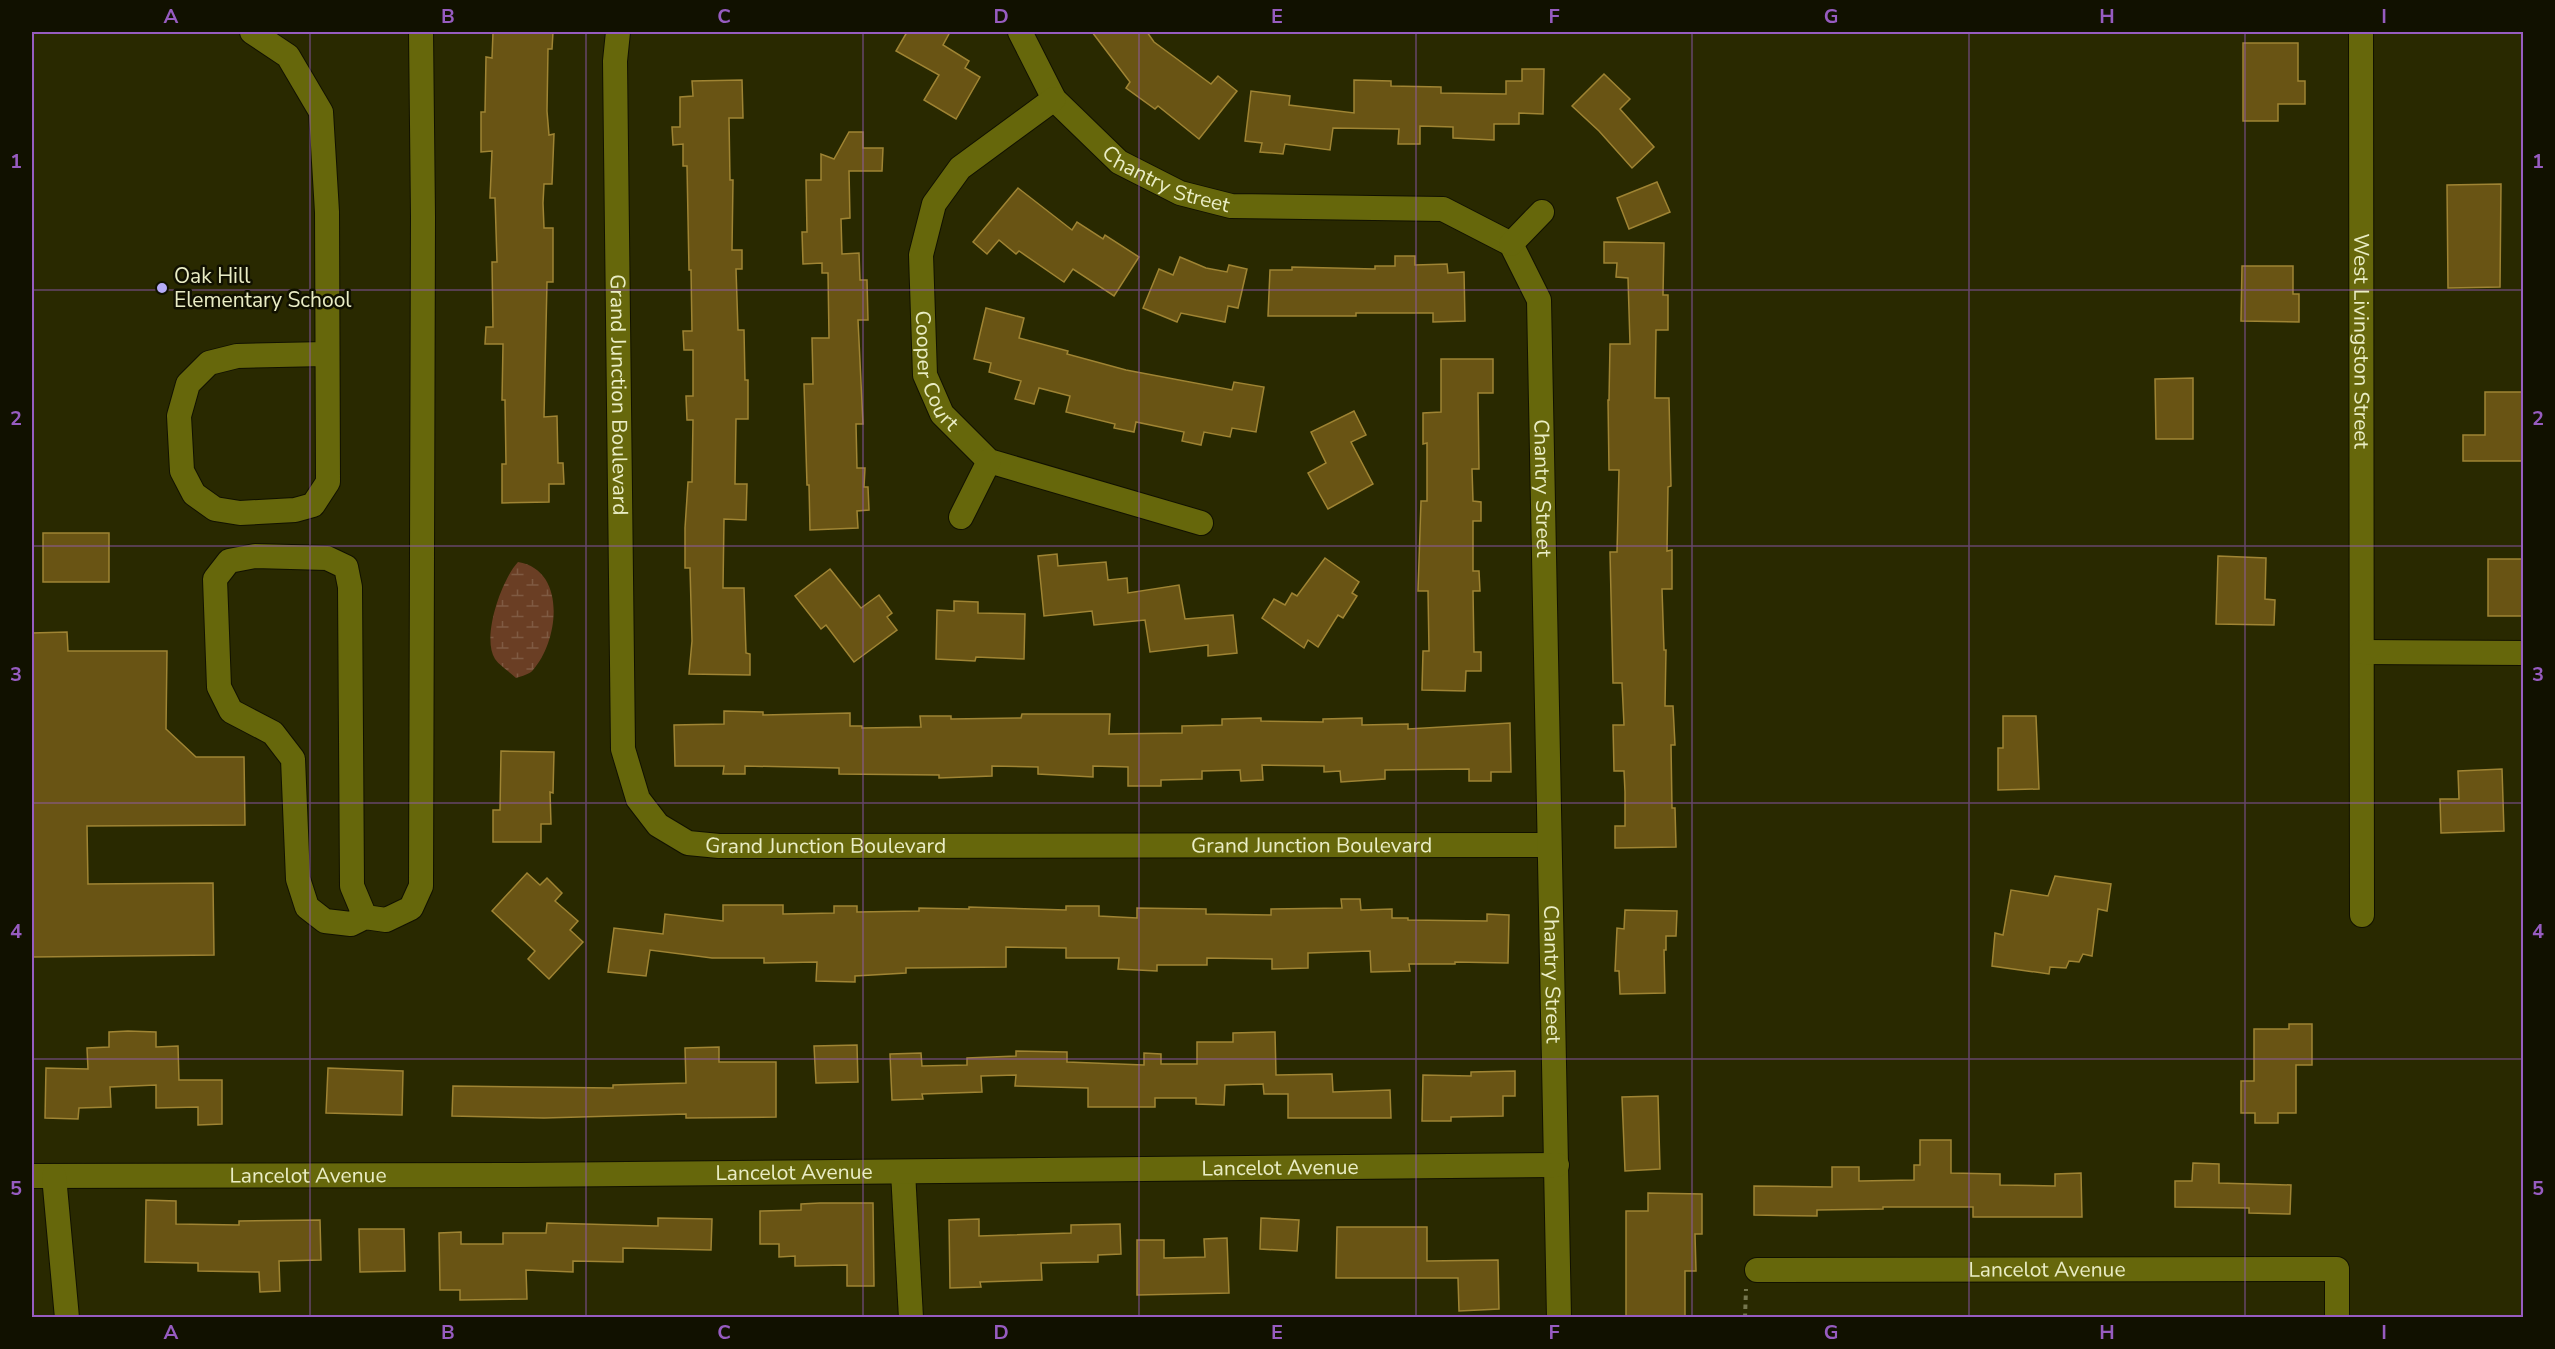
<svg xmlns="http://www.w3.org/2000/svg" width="2555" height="1349" viewBox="0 0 2555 1349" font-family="'Nunito Sans',sans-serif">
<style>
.wetland{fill:url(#wetland-marsh)}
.building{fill:#695414;stroke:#9f8433;stroke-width:1.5}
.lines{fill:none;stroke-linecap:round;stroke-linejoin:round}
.minor-casing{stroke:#110;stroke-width:26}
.path{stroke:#75764d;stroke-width:4;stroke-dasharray:4.5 4.5;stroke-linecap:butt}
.minor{stroke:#66670b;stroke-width:24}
.grid{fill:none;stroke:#975cc0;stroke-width:1.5;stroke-opacity:0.55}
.poi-dot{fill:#b6acf8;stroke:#110;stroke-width:2}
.labels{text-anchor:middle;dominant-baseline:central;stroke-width:5;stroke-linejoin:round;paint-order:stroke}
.street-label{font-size:21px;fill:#eaedc5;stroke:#110}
.poi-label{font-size:21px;fill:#eaedc5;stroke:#110;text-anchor:start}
.neatline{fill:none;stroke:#975cc0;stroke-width:2}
.grid-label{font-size:20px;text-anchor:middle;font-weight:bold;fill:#975cc0}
</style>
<defs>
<pattern id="wetland-marsh" width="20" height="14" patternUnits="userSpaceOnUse" patternTransform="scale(1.5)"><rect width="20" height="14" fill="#6a3e24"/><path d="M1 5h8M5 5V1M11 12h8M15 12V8" fill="none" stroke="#7f5a42"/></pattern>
</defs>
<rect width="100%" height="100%" fill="#292900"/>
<path class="wetland" d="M518 562C567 570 559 641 533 670 530 674 522 676 516 678 510 672 500 666 495 659 481 637 502 579 518 562Z"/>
<g class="building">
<path d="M493 32H553L552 49H548L547 111 549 135 554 134 552 184H544L543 203 544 228H553V282H547L544 417 557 416 558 463H563L564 484H549V502L502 503V464H506L505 400H502L503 344H485L486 327H493L492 262H497L495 198H490L492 151 481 152V112H485L486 57 492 58Z"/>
<path d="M907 32H950L943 45 969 61 965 68 980 77 956 119 924 100 939 75 896 51Z"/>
<path d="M1092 32H1147L1154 42 1211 84 1218 76 1237 91 1199 139 1158 106 1155 109 1126 88 1130 82Z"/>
<path d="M2243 43H2298V81H2305V104H2278V121H2243Z"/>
<path d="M1522 69H1544L1543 114 1519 113V124H1494V140L1453 138V127L1420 126V144H1398L1399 129 1333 128 1330 150 1285 144 1283 154 1260 152 1262 143 1245 141 1251 91 1290 96 1289 105 1354 113V80L1391 81V86L1441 87V93L1506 94V81H1522Z"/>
<path d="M1604 74 1630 99 1620 109 1654 147 1632 168 1599 131 1572 106Z"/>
<path d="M742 80 743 118H729L730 180H733L732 250H742V269H736L738 330H744L745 380H748V419H736L735 484H747L746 520 724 519 723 588H744L746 653 750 654V675L689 674 692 641 690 568H685V528L688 482H692L693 420H687L686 396H693V350H684L683 331H692L691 270H689L687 166H683V144L673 145 672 127H680V97L693 96 692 81Z"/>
<path d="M849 132H863V148H883L882 171H849L850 218 841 219 842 254 859 253 860 280H867L868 320H858L863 424H856L857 468H865L864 487H868L869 510 857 511 858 528 810 530 809 485H807L804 384H813L812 338H829L828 273H822V263L803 264 802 232H807L806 180H821V154L834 159Z"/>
<path d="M1657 182 1670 212 1629 229 1617 198Z"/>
<path d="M2501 184 2500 287 2448 288 2447 185Z"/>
<path d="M1018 188 1072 230 1077 222 1103 239 1105 235 1139 257 1114 296 1073 269 1064 282 1019 251 1016 254 999 240 987 254 973 242Z"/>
<path d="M1604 242 1664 243 1663 295H1668V330H1656L1655 398H1669L1671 486 1668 487 1667 551 1672 550V589H1662L1664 650H1666L1665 706H1673L1675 745H1671L1672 808H1675L1676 847 1615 848V826H1625V792L1624 771H1614L1613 725H1624L1622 683H1613L1610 552H1617L1619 470H1609L1608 400H1609L1610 344H1630L1628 278 1616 277 1617 263H1604Z"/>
<path d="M1395 256H1415V265L1447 264 1448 273 1464 272 1465 321 1433 322V313H1356V316H1268L1270 270H1292V267L1375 269V266H1395Z"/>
<path d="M1180 257 1206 268 1227 272 1229 265 1247 269 1238 308 1228 306 1225 322 1181 313 1177 322 1143 308 1159 269 1173 275Z"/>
<path d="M2242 266H2293V294H2299V322L2241 321Z"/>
<path d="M986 308 1024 318 1019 338 1068 351 1067 354 1126 370 1232 390 1234 382 1264 387 1256 432 1232 428 1230 437 1204 432 1201 445 1182 441 1184 432 1136 422 1134 432 1114 428 1115 424 1066 412 1070 396 1039 388 1034 404 1015 399 1021 381 989 372 991 363 974 359Z"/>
<path d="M1441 359H1493V393H1478L1479 469H1472L1473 501 1481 502V521H1473V571H1479L1480 591H1473L1474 652H1481V671H1466L1465 691 1422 690 1423 651H1429L1428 591H1418L1421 501H1427V443L1423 444V413L1441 412Z"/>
<path d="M2193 378V439H2156L2155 379Z"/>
<path d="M2485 392H2523V461H2463V435H2485Z"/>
<path d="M1354 411 1366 435 1351 442 1373 484 1328 509 1308 473 1326 463 1311 432Z"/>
<rect x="43" y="533" width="66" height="49"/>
<path d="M1057 554 1058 566 1106 562 1108 580 1127 578 1128 593 1179 585 1185 619 1233 615 1237 653 1208 656V645L1150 652 1145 620 1094 625 1092 611 1044 616 1038 556Z"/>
<path d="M2218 556 2266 558 2265 599 2275 600 2274 625 2216 624Z"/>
<path d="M1325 558 1359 582 1352 593 1357 596 1343 618 1338 615 1318 647 1308 640 1304 648 1262 618 1274 599 1285 605 1292 593 1297 596Z"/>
<rect x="2488" y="559" width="35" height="57"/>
<path d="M830 569 861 608 879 595 892 613 887 617 897 630 854 662 826 625 821 629 795 596Z"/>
<path d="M954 601 978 602V613L1025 614 1024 659 976 657 975 661 936 659 937 610 954 611Z"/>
<path d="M67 632 68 651H167L166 729 196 757H244L245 825 87 826 88 884 213 883 214 955 32 957V633Z"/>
<path d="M724 711 763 712V715L850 713V726H862V728L921 727 920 716H951V719L1021 718 1022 714H1110L1109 734 1182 733V726L1222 725V719L1261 718V721L1323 722V719L1362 718V725L1408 724V729L1510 723 1511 772H1491V781H1469V769L1385 770V779L1341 782 1340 771 1324 772V766L1262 765 1263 780 1241 781 1240 770 1202 771V779L1161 780V786H1128V767L1093 766V777L1038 774V767L992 766V776L939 778V775L839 774V768L745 766V774H723L724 766H675L674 725 724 724Z"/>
<path d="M2003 716H2036L2039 789 1998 790V748H2003Z"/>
<path d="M501 751 554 752 553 793 550 792 551 824H541V842H493V810H500Z"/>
<path d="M2502 769 2504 831 2441 833 2440 799H2459L2458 771Z"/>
<path d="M527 873 540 885 547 878 562 893 555 901 578 921 570 930 583 942 549 979 528 959 535 951 492 911Z"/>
<path d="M2055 876 2111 884 2107 911 2098 909 2092 956 2083 954 2079 962 2069 961 2066 968 2050 967 2049 974 1992 966 1995 933 2003 935 2011 890 2048 896Z"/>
<path d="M1341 899H1360L1361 910 1392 909V918H1408V920L1487 921V914L1509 915 1508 963 1455 962V964H1409L1410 971 1371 972 1370 951 1308 953V968L1272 969V959L1207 958V965H1157V971L1118 969 1119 958H1066V948L1006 947V967L906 968V973L855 976V982L816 981 817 962 764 963V958H712L650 950 646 976 608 972 614 928 663 934 665 914 723 921V905H783V914L834 913V906H857V912L919 911V908L969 909V907L1066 910V906H1099V916L1137 918V908L1206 909V914L1271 915V909L1342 908Z"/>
<path d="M1625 910 1677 911 1676 936H1666V950H1664L1665 993 1620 994 1619 971H1615L1617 928 1624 929Z"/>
<path d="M2289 1024H2312V1065H2296V1113H2278V1123H2255V1113H2241V1081H2254V1029H2289Z"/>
<path d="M128 1031 156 1032V1047L178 1046 179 1080H222V1124L198 1125V1107L156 1108V1085L110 1087 111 1107 79 1108 78 1119 45 1118 46 1068 88 1069 87 1048 109 1047V1032Z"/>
<path d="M1275 1032 1276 1075 1332 1074 1333 1092 1390 1090 1391 1118H1288V1094H1264L1263 1084 1225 1085 1224 1105 1196 1104V1098H1155V1107H1088V1088L1015 1086 1016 1075 981 1076 982 1092 922 1094 923 1099 892 1100 890 1054 921 1053 922 1066 967 1065V1058L1016 1056V1051L1067 1052V1062L1144 1065V1053L1161 1054V1064H1197V1042H1233V1033Z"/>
<path d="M857 1045 858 1082 816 1083 814 1046Z"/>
<path d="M719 1047V1062H776V1117L686 1118V1114L544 1118 452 1116 453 1086 613 1088V1085L686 1083 685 1048Z"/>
<path d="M328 1068 403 1071 402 1115 326 1113Z"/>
<path d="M1515 1071V1096H1503V1116L1451 1117V1121H1422L1423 1075 1471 1076V1072Z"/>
<path d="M1658 1096 1660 1169 1625 1171 1622 1097Z"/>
<path d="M1920 1140H1951V1173L2000 1174V1185L2055 1186V1174L2081 1173 2082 1217H1973V1207H1883V1209L1817 1210V1216L1754 1215V1186L1832 1187V1167H1859V1181L1914 1180V1165H1920Z"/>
<path d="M2193 1163 2219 1164V1183L2291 1185 2290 1214 2249 1213V1208L2175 1207V1181H2192Z"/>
<path d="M1648 1193 1702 1194V1234H1695L1696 1271H1685V1317H1626V1211H1648Z"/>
<path d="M146 1200 176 1201V1224L239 1225V1221L320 1220 321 1260 279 1261 280 1291 260 1292 259 1272 198 1271V1263L145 1262Z"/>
<path d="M820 1203H873L874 1286H847V1265L795 1266V1256L779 1257V1244H760V1211L801 1210V1204Z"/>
<path d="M658 1218 712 1219 711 1250 623 1248V1262L573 1261V1272L526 1270 527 1299 460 1300V1290H440L439 1233 461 1232V1244H503V1233H546L547 1223 658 1226Z"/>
<path d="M1261 1218 1299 1220 1297 1251 1260 1249Z"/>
<path d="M979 1219V1236L1071 1233V1225L1120 1224 1121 1254 1098 1255V1262L1041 1263 1042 1280 980 1282 981 1287 950 1288 949 1220Z"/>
<path d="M1337 1227H1427V1261L1498 1260 1499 1309 1459 1311 1458 1278H1336Z"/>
<path d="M359 1229H404L405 1271 360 1272Z"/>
<path d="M1227 1238 1229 1293 1137 1295V1240H1164V1258L1205 1257 1204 1239Z"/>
</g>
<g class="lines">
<g class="minor-casing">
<g id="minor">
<path d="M252 32 288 56 321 112 327 212 328 482 313 505 295 510 240 513 215 509 194 494 182 471 179 416 188 384 209 363 237 356 326 354"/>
<path id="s1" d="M618 32 615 61 623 749 638 799 658 825 688 843 719 846 1549 845"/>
<path id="s2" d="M1020 32 1054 99 1119 162 1180 193 1231 206 1443 209 1511 244 1539 300 1559 1318"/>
<path id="s3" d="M2361 32 2362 915"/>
<path id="s4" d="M1054 99 960 168 934 204 921 255 925 375 942 414 989 461 1201 523"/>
<path d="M1511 244 1542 212"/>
<path d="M961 517 989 461"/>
<path d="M2362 652 2524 653"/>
<path d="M365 917 352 886 350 587 346 567 327 558 255 556 229 561 215 579 219 687 231 711 273 733 293 759 298 879 307 907 325 921 351 924 365 917 386 920 411 908 421 886 423 217 421 32"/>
<path d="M903 1172 911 1318"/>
<path id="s5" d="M32 1176 519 1175 1557 1165"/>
<path d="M54 1176 67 1318"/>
<path id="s6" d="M1757 1270 2337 1269V1318"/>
</g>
</g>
<path class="path" d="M1745 1318 1746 1289"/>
<use href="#minor" class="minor"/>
</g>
<path class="grid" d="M310 32V1318M586 32V1318M863 32V1318M1139 32V1318M1416 32V1318M1692 32V1318M1969 32V1318M2245 32V1318M32 290H2524M32 546H2524M32 803H2524M32 1059H2524"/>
<circle class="poi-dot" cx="162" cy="288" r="6"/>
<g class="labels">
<g class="street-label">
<text stroke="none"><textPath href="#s2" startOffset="216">Chantry Street</textPath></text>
<text stroke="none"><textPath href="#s3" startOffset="309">West Livingston Street</textPath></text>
<text stroke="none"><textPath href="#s4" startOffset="332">Cooper Court</textPath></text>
<text stroke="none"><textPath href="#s1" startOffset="363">Grand Junction Boulevard</textPath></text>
<text stroke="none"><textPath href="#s2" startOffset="826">Chantry Street</textPath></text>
<text stroke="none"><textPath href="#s1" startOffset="975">Grand Junction Boulevard</textPath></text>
<text stroke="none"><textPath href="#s1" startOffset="1461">Grand Junction Boulevard</textPath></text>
<text stroke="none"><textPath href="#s2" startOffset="1312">Chantry Street</textPath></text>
<text stroke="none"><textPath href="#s5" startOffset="1248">Lancelot Avenue</textPath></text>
<text stroke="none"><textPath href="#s5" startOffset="762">Lancelot Avenue</textPath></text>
<text stroke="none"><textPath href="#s5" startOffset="276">Lancelot Avenue</textPath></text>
<text stroke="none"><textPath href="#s6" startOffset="290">Lancelot Avenue</textPath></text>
</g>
<g class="poi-label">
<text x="174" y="276">Oak Hill<tspan x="174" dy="24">Elementary School</tspan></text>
</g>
</g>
<rect width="2555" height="1349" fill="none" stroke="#111100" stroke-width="66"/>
<rect x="33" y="33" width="2489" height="1283" class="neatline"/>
<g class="grid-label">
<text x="171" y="23">A</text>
<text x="448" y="23">B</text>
<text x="724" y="23">C</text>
<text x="1001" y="23">D</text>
<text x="1277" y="23">E</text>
<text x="1554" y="23">F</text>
<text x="1831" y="23">G</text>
<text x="2107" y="23">H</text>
<text x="2384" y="23">I</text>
<text x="16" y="168">1</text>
<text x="2538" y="168">1</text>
<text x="16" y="425">2</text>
<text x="2538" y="425">2</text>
<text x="16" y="681">3</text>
<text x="2538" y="681">3</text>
<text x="16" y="938">4</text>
<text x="2538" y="938">4</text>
<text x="16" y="1195">5</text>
<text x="2538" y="1195">5</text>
<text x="171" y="1339">A</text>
<text x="448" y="1339">B</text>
<text x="724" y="1339">C</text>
<text x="1001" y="1339">D</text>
<text x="1277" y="1339">E</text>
<text x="1554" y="1339">F</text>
<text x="1831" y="1339">G</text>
<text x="2107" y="1339">H</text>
<text x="2384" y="1339">I</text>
</g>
</svg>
